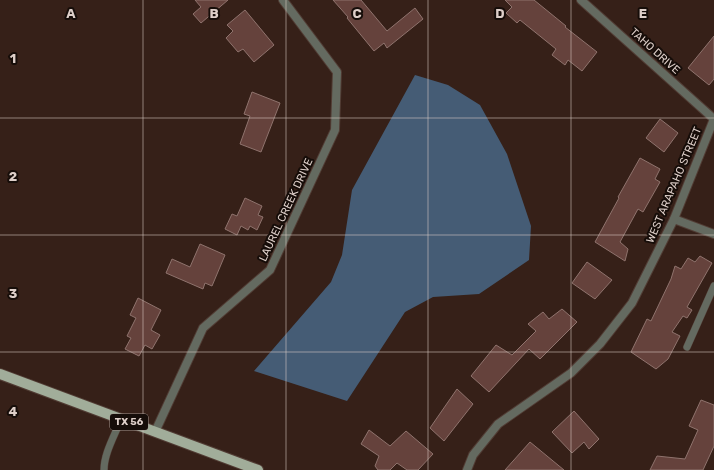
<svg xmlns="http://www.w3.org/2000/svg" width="714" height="470" viewBox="0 0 714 470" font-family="Rubik,sans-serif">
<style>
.water{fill:#455c75}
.building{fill:#65423c;stroke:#8f736d}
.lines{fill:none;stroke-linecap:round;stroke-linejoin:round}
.service-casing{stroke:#513c34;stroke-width:8}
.minor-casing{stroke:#513c34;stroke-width:10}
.primary-casing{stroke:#513c34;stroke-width:12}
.service{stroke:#646a60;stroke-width:7}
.minor{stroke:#646a60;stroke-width:8}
.primary{stroke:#a1ad9a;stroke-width:10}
.grid{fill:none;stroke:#decfc9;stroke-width:1;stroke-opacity:0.55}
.labels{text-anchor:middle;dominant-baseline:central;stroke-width:4;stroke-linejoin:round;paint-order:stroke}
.shield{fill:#160d09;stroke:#a2958f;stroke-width:1}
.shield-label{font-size:10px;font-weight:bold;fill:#decfc9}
.street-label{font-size:11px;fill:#decfc9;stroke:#160d09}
.grid-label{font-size:13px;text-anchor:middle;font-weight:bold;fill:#decfc9;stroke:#160d09;stroke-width:4;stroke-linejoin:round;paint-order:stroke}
</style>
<rect width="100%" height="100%" fill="#362018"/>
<path class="water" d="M415 75 448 85 480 105 507 154 531 226 529 260 479 294 433 297 405 312 347 401 254 371 331 282 342 255 352 190Z"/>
<g class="building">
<path d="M195 0H228L201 23 193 14 201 7Z"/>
<path d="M333 0H361L387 31 415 8 423 19 387 48 384 43 374 51 347 18 348 17Z"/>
<path d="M505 0H534L566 26 565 27 597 52 582 71 568 60 565 65 552 55 556 49 520 20 517 23 506 13 512 7Z"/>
<path d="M245 10 274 45 254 62 243 49 238 52 226 38 233 31 227 25Z"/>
<path d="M714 36V79L709 85 688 68Z"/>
<path d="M252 92 280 103 261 152 240 144 250 116 244 114Z"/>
<path d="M660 119 678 133 664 152 646 138Z"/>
<path d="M640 158 660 169 655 179 660 182 643 212 638 209 620 242 628 249 625 261 595 242 619 198 618 197Z"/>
<path d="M245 198 262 206 258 215 263 217 257 230 250 226 248 230 241 226 237 235 225 229 232 214 237 216Z"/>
<path d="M200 244 225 255 212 286 205 283 203 289 166 273 172 259 190 267Z"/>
<path d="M700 256 712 263 687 307 692 310 687 318 683 316 672 332 680 336 668 359 656 369 631 352 647 319 651 321 671 279 675 266 681 269 688 258 695 262Z"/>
<path d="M587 262 612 280 595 299 572 283Z"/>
<path d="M138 298 161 310 151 330 160 335 152 349 145 345 139 356 125 349 131 338 127 336 136 318 130 315Z"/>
<path d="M562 309 577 322 540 359 529 349 489 392 471 376 496 345 512 355 536 331 528 324 543 312 549 319Z"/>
<path d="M457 389 473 404 444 441 430 428Z"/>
<path d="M701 400 714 405V446L703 470H650L657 456 685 459 698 430 689 426Z"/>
<path d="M574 411 599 439 589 449 584 442 572 453 552 432Z"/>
<path d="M369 430 390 446 406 431 433 454 418 470H407L397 463 390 470H378L375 466 379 456 361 444Z"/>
<path d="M530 442 564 470H505Z"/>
</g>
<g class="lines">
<g class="service-casing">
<g id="service">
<path d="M687 347 714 286"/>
<path d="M104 470C104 453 115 435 121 419"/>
</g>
</g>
<g class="minor-casing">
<g id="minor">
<path d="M581 0 714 119"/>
<path d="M674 219 714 234"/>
<path d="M155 432 203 328 270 270 335 130 337 72 283 0"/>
<path d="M467 470 473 455 498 424 571 373 600 344 632 303 674 219 714 119"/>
</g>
</g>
<g class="primary-casing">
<path id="primary" d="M0 374 258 470"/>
</g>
<use href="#service" class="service"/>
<use href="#minor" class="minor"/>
<use href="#primary" class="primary"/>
</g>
<path class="grid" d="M143 0V470M286 0V470M428 0V470M571 0V470M0 118H714M0 235H714M0 352H714"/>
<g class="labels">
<rect class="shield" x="110" y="414" width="38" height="16" rx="3"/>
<g class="shield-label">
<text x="129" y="422">TX 56</text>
</g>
<g class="street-label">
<text transform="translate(655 51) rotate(42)">TAHO DRIVE</text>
<text transform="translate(674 185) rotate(-67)">WEST ARAPAHO STREET</text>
<text transform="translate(286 210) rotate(-65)">LAUREL CREEK DRIVE</text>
</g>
</g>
<g class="grid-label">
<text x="71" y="18">A</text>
<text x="214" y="18">B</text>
<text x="357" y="18">C</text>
<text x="500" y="18">D</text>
<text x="643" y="18">E</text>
<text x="13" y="63">1</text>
<text x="13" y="181">2</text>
<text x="13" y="298">3</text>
<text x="13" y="416">4</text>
</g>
</svg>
